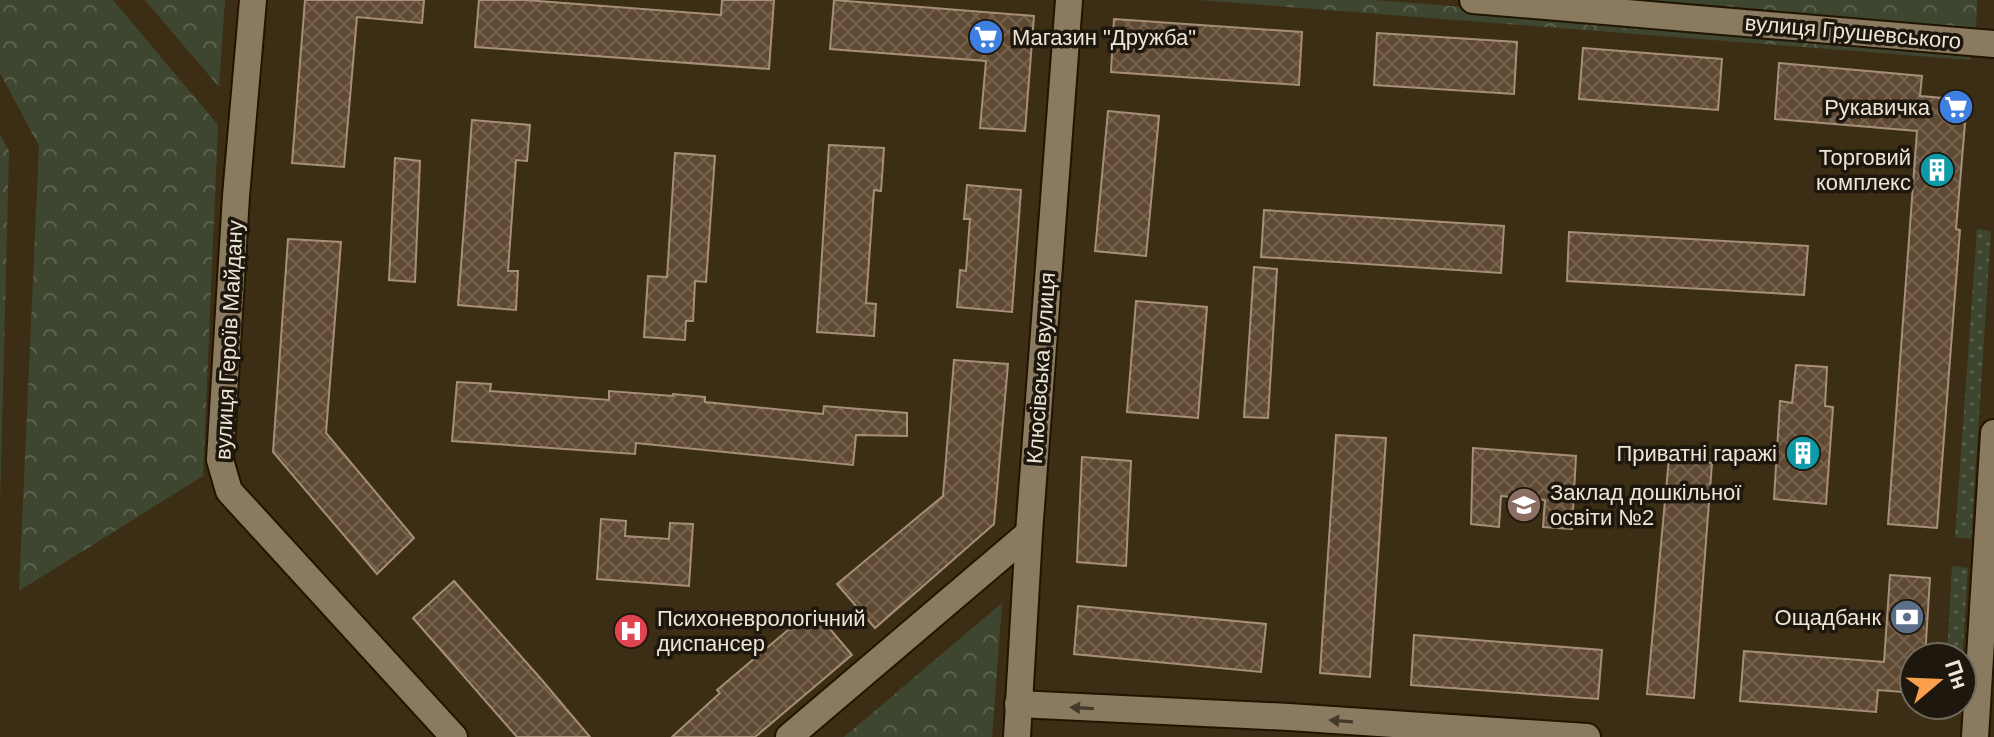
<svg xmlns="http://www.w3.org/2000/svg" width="1994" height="737" viewBox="0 0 1994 737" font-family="Helvetica,sans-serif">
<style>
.grass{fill:url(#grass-dots)}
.park{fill:url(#park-crowns)}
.building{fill:url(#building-cross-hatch);stroke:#a68f78;stroke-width:2}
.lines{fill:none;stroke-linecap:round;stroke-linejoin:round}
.street-casing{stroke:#221500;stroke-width:30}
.street{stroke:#8a7a60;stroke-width:26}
.oneway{fill:#433a2a}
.labels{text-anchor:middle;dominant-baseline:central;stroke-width:7;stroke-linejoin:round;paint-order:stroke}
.street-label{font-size:22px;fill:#ede5d6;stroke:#1d170d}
.poi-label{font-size:22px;fill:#ede5d6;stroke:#1d170d;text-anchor:end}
</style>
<defs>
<pattern id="grass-dots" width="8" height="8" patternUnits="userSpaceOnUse" patternTransform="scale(2)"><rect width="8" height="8" fill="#3e4630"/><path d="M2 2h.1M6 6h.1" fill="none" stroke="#5a614d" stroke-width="1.8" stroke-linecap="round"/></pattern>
<pattern id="park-crowns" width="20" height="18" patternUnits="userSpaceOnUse" patternTransform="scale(2)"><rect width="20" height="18" fill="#3e4630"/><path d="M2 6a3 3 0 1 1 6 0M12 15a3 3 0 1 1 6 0" fill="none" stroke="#5a614d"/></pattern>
<pattern id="building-cross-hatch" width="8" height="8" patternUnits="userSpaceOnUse" patternTransform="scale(2)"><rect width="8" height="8" fill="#5f4932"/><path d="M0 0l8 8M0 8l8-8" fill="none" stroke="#76634f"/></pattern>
</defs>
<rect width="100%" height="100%" fill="#3c2e15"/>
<g class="grass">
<path d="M1977 229 1991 231 1971 539 1955 537Z"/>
<path d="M1952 566 1968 568 1962 664V657H1947Z"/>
</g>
<g class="park">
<path d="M0 0H113L218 125 203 476 19 591 39 146 0 73Z"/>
<path d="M145 0H225L219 87Z"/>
<path d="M1199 0H1375L1973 48 1970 60Z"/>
<path d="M1606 0H1977L1976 28Z"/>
<path d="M0 134 9 151 0 507Z"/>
<path d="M1002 603 992 737H844Z"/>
</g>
<g class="building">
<path d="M305 0H424L422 23 357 17 344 167 292 163Z"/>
<path d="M479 0H525L721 15 722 0H774L769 69 475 47Z"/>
<path d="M834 0 1034 16 1025 131 980 128 986 61 830 49Z"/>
<path d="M1114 19 1302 32 1299 85 1111 72Z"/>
<path d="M1377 33 1517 42 1514 94 1374 85Z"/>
<path d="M1583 48 1722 59 1718 110 1579 99Z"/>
<path d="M1779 63 1922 76 1920 96 1967 100 1956 229 1960 230 1937 528 1888 524 1917 131 1775 119Z"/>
<path d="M1108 111 1159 116 1146 256 1095 251Z"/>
<path d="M472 120 530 125 527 161 516 160 508 271H518L516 310 458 305Z"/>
<path d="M829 145 884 148 881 191 874 190 866 303 876 304 874 336 817 332Z"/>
<path d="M675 153 715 156 706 282 695 281 693 321H686L685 340 644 337 648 276 667 277Z"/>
<path d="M395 158 420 161 415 282 389 280Z"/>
<path d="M967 185 1021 190 1012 312 957 307 960 270 966 271 970 219H964Z"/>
<path d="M1264 210 1504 226 1501 273 1261 257Z"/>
<path d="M1569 232 1808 246 1804 295 1567 281Z"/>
<path d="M288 239 341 242 326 433 414 538 377 574 273 452Z"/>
<path d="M1254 267 1277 269 1268 418 1244 417Z"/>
<path d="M1136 301 1207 307 1198 418 1127 412Z"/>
<path d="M954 360 1008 364 994 524 875 628 837 584 943 496Z"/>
<path d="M1796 365 1827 367 1825 406 1833 407 1826 504 1774 499 1780 401 1792 403Z"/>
<path d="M457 382 491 384 490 391 609 400V391L673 396V394L705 397V402L823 414 824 406 907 413V436L856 435 853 465 636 443 635 454 452 441Z"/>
<path d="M1336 435 1386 438 1370 677 1320 673Z"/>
<path d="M1473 448 1576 456 1572 529 1543 527 1545 500 1501 496 1499 527 1471 524Z"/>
<path d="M1082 457 1131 461 1126 566 1077 562Z"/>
<path d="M1669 458 1712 463 1694 698 1647 694Z"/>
<path d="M601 519 626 521 625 536 669 539 670 523 693 524 689 586 597 579Z"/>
<path d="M1890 575 1930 578 1925 657H1914V693L1878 690 1876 712 1740 701 1744 651 1884 662Z"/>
<path d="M454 581 541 679 590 737H517L413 618Z"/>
<path d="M1078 606 1266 624 1261 672 1074 654Z"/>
<path d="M813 609 852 655 755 737H672L720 693 717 690Z"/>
<path d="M1414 635 1602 650 1598 699 1411 685Z"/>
</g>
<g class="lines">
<g class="street-casing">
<g id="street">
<path d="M253 0 236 196 220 460 229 491 454 737"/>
<path d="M1473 0 1994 44"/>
<path d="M1018 704 1289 717 1587 737"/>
<path d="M789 737 1029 533"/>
<path d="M1017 737 1029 533 1069 0"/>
<path d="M1975 737 1994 433"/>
</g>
</g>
<use href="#street" class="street"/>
</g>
<defs><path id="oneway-solid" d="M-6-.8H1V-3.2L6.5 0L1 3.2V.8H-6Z" transform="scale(2)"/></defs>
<g class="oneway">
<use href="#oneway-solid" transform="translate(1082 708) rotate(-177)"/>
<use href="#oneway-solid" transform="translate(1341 721) rotate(-176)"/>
</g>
<defs>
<g id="supermarket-disc" transform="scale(1.8)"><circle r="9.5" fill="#3f7fe0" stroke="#1d170d"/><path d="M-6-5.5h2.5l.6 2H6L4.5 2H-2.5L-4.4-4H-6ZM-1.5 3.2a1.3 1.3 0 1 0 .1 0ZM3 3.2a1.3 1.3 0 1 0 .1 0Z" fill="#fff"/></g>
<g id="building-disc" transform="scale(1.8)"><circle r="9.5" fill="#0f9aa8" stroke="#1d170d"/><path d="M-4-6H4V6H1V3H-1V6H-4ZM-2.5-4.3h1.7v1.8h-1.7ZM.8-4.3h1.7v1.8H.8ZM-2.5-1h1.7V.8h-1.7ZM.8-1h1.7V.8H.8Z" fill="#fff"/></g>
<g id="school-disc" transform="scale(1.8)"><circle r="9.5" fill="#8d6e63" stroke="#1d170d"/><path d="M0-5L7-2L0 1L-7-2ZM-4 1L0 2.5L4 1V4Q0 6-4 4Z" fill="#fff"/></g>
<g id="bank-disc" transform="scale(1.8)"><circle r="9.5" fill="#5c6f8a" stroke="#1d170d"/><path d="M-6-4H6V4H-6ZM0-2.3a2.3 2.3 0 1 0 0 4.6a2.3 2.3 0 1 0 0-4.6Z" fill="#fff"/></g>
<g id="hospital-disc" transform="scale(1.8)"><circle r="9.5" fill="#e0444e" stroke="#1d170d"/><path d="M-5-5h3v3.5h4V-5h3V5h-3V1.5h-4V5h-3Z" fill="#fff"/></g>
</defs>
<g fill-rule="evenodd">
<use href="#supermarket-disc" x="986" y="37"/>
<use href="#supermarket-disc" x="1956" y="107"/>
<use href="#building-disc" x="1937" y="170"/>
<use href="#building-disc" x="1803" y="453"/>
<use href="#school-disc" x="1524" y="505"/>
<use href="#bank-disc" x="1907" y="617"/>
<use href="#hospital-disc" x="631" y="631"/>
</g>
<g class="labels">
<g class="street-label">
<text transform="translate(1853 32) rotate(5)">вулиця Грушевського</text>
<text transform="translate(229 340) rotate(-87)">вулиця Героїв Майдану</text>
<text transform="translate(1041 368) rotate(-86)">Клюсівська вулиця</text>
</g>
<g class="poi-label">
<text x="1012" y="37" text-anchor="start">Магазин "Дружба"</text>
<text x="1930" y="107">Рукавичка</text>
<text x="1911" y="157">Торговий<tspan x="1911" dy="25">комплекс</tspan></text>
<text x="1777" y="453">Приватні гаражі</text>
<text x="1550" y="492" text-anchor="start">Заклад дошкільної<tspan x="1550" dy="25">освіти №2</tspan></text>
<text x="1881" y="617">Ощадбанк</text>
<text x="657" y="618" text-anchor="start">Психоневрологічний<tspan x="657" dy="25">диспансер</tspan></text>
</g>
</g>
<g transform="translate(1938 681) rotate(71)"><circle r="38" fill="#1d170d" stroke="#70695d" stroke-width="2"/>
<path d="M0-6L14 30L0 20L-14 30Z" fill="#f99f4d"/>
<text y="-12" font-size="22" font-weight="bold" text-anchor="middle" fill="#ede5d6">Пн</text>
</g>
</svg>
